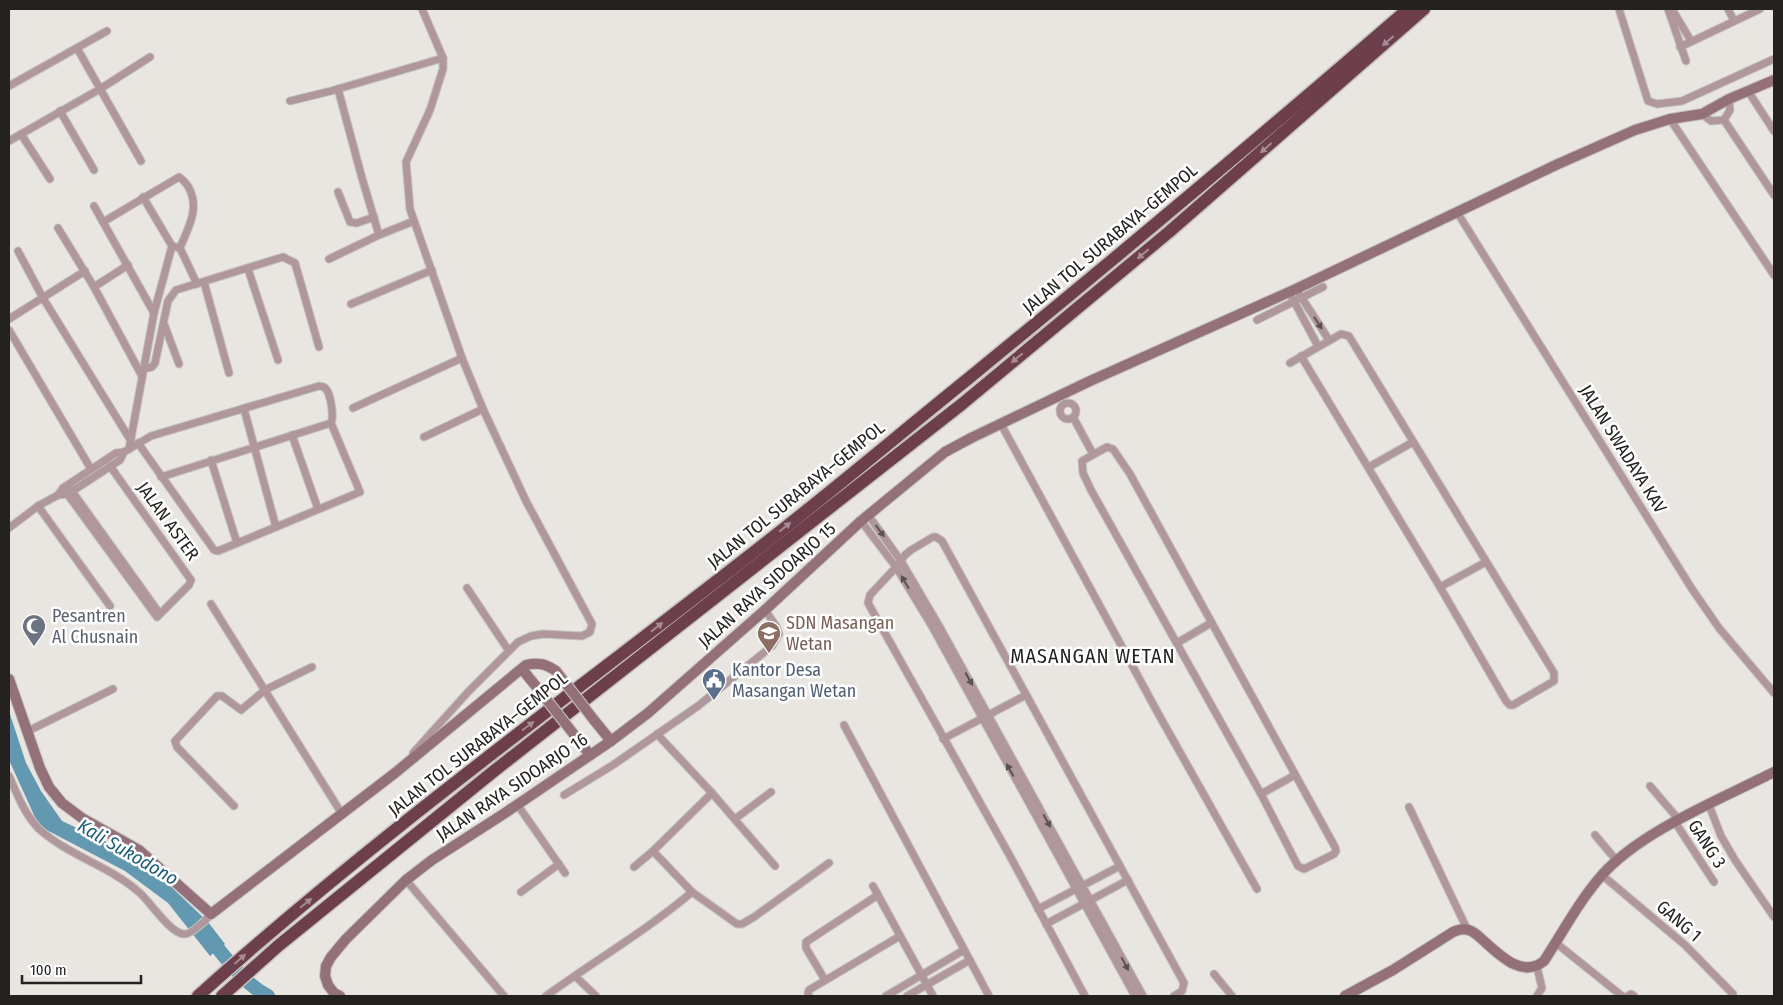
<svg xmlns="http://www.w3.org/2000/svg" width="1783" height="1005" viewBox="0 0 1783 1005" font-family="'Fira Sans Condensed',sans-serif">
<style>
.water{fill:#6398b1}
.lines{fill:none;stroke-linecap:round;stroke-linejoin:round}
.river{stroke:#6398b1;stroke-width:14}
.street-casing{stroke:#c5c2be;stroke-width:9}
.secondary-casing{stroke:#c5c2be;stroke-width:12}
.highway-casing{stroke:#c5c2be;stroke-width:15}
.street{stroke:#af979d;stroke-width:7}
.secondary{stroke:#94717a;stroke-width:10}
.highway{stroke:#6d3e4c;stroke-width:12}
.secondary-bridge-casing{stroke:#c5c2be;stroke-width:12;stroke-linecap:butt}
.secondary-bridge{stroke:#94717a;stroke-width:10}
.oneway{fill:#a78b94}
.oneway2{fill:#5b5153}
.labels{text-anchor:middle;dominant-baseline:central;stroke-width:5;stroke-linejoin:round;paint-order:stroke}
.street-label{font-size:18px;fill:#232221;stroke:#fff}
.worship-label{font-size:18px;fill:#5b616d;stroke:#fff;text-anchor:start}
.education-label{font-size:18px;fill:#785e54;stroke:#fff;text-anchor:start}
.service-label{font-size:18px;fill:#4e5e75;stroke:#fff;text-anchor:start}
.water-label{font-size:19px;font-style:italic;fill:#195c77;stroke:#fff}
.quarter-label{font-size:20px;letter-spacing:1px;fill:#232221;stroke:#fff}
</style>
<rect width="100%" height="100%" fill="#e9e5e1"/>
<path class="water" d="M9 711 26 763 41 791 62 821 141 858 208 922 225 944 210 956 168 903 125 871 39 826 9 760Z"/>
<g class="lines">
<path class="river" d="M207 935C225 957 243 983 268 996"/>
<g class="street-casing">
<g id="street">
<path d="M1619 9 1648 101 1657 104 1682 101 1774 59"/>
<path d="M1668 9 1686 61"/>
<path d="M1672 9 1691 41"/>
<path d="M1728 9 1734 21"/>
<path d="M1680 47 1760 9"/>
<path d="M77 48 141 161"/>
<path d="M9 86 107 31"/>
<path d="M338 89 362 178 379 235"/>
<path d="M1748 91 1774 131"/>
<path d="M1729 99 1730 110 1724 120 1774 195"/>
<path d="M290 101 331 91 443 58"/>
<path d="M60 111 94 170"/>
<path d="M1702 114 1711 121 1724 120"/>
<path d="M1670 119 1774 275"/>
<path d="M21 134 50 179"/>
<path d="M9 141 100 89 150 57"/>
<path d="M338 192 350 222 357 223 374 217"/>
<path d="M143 197 172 246"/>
<path d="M94 206 154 313"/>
<path d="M1457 212 1692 589 1719 628 1774 693"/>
<path d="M103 222 179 177C184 180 186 183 189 188 200 209 188 228 180 248L172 246 154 313 129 449"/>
<path d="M58 228 94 287 142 376"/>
<path d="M180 248 197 284"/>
<path d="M18 251 43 298 131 441"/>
<path d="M329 259 379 235 414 221"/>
<path d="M248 269 278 360"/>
<path d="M204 282 229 373"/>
<path d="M94 287 128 265"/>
<path d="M1296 289 1329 340"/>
<path d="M1289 292 1318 346"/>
<path d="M351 304 432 270"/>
<path d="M9 319 85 271"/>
<path d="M1257 320 1323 287"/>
<path d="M164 324 179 364"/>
<path d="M9 330 91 469"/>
<path d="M1290 363 1341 334 1349 336 1554 673V681L1513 705H1510L1506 701 1440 587 1301 356"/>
<path d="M144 369 152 367 155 363 168 301 176 290 283 257 295 263 319 347"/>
<circle cx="1068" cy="411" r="8"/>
<path d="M353 408 462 358"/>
<path d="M244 409 276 527 360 492 331 423"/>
<path d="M1073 417 1093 454"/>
<path d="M1001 424 1159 715 1257 889"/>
<path d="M292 435 318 509"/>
<path d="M424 437 483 409"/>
<path d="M138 443 214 550 218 551 276 527"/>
<path d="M1107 447 1113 449 1130 474 1335 847 1336 851 1334 854 1304 869 1298 866 1261 794 1091 490 1083 473 1082 461Z"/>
<path d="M124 452 151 436 319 386C322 387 324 386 326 389 331 395 334 417 331 423L161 477"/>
<path d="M124 452 120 460 68 494 58 495 63 488 116 453Z"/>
<path d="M211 460 237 543"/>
<path d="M1369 467 1413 442"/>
<path d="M69 487 160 614"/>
<path d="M63 488 157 617 189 585 191 580 110 466"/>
<path d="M38 506 110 606"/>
<path d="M869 516 901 561 938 624 1143 996"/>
<path d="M861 521 896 567 933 628 1135 996"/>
<path d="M9 528 38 506 58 495"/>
<path d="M1440 587 1486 562"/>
<path d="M467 588 509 651"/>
<path d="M211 604 342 814"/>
<path d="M1177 643 1211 623"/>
<path d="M844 725 989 996"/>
<path d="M26 732 113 689"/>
<path d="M657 734 712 793 775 866"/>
<path d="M943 739 1026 695"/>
<path d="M413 753 468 692 518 642 531 636 543 634 582 636 590 632 592 624 526 501 483 409 462 358 410 209 406 162 430 110 443 69V58L422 9"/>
<path d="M9 776C17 794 25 815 39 829 69 856 110 866 140 893 151 903 170 933 184 934 191 935 206 920 211 914"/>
<path d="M1650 786 1679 820"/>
<path d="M1261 794 1295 775"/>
<path d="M564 795 613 765 698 706 772 646 779 634 776 626 765 610"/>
<path d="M517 804 565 873"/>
<path d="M1709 805 1721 836 1735 860 1774 917"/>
<path d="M234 806 177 747 175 741 217 696H222L241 710 265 690 312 667"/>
<path d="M1409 807 1467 929"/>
<path d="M735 819 771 792"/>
<path d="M1675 822 1714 882"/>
<path d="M1595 835 1617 861"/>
<path d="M653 851 692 892 737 924H742L754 917 829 863"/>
<path d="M634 867 653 851 712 793"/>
<path d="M1602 875 1685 945 1733 994"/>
<path d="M406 880 504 996"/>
<path d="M873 886 933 996"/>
<path d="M521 892 559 864"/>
<path d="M1038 909 1120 866"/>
<path d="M1046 924 1128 880"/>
<path d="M1556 943 1622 996"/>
<path d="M1537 967 1542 988 1537 996"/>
<path d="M1214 974 1232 996"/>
<path d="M575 976 596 996"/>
<path d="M825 980 806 948V942L878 895"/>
<path d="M546 996C594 961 646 931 692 892"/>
<path d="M809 996 808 993 809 990 900 936"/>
<path d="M886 996 964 950"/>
<path d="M907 996 970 960"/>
<path d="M1085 996 1010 856 868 603 870 595 898 565 905 555 911 550 933 537H936L942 541 1184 983 1182 991 1174 996"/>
<path d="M1628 996 1631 994 1634 996"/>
</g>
</g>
<g class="secondary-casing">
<g id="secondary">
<path d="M522 669 539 690"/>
<path d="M9 679 40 768 49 787 62 803 82 818 139 850 211 914 395 773 526 665C538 662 546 664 556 671"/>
<path d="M594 720 611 741"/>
<path d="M576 737 590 755"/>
<path d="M340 996 334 993 328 985 325 976 326 966 331 957 346 939 406 880 432 860 505 813 611 741 648 713 765 610 861 521 945 452 971 438 1090 381 1296 289 1558 164 1635 130 1670 119 1702 114 1729 99 1774 80"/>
<path d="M1345 996 1393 970 1453 932C1462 928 1468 928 1476 934 1494 949 1520 981 1544 961 1563 932 1579 901 1602 875 1641 831 1721 799 1774 772"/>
</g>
</g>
<g class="highway-casing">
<g id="highway">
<path d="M198 996C379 833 577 691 768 541 836 488 902 432 969 378 1117 257 1264 134 1408 9"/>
<path d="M222 996 278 946 494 771 962 404 1169 232 1424 9"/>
</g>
</g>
<use href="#street" class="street"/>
<use href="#secondary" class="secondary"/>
<use href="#highway" class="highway"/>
<g class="secondary-bridge-casing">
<g id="secondary-bridge">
<path d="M556 671 594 720"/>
<path d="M539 690 576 737"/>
</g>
</g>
<use href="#secondary-bridge" class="secondary-bridge"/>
</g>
<defs><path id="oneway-solid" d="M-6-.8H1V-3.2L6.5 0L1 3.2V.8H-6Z" transform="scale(1.25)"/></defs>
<g class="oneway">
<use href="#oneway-solid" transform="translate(1388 41) rotate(139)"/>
<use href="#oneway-solid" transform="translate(1266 148) rotate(139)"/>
<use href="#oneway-solid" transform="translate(1143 254) rotate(140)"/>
<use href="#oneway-solid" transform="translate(1017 358) rotate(140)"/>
<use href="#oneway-solid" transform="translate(785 527) rotate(-39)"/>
<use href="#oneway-solid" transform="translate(657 627) rotate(-38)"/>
<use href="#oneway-solid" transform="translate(528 726) rotate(-37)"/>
<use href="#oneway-solid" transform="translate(306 903) rotate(-39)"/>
<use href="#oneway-solid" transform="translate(240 959) rotate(-41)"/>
</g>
<g class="oneway2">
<use href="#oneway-solid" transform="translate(1318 323) rotate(57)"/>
<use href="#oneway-solid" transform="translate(880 531) rotate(54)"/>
<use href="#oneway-solid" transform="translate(905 582) rotate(-121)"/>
<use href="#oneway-solid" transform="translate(969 679) rotate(61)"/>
<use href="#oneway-solid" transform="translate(1010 770) rotate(-119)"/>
<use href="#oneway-solid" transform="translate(1047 821) rotate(61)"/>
<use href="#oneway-solid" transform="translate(1125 964) rotate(62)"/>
</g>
<defs>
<g id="mosque-pin" transform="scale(1.25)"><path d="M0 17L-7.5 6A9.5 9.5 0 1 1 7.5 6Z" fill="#6b7280" stroke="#fff"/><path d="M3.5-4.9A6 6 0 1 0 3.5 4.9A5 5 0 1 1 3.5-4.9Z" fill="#fff"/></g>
<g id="school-pin" transform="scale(1.25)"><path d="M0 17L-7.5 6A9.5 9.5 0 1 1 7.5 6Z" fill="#8d6e63" stroke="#fff"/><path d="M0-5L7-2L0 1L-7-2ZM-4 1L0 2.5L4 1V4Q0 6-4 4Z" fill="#fff"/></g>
<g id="civic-pin" transform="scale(1.25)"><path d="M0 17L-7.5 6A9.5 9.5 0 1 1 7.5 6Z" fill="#5c6f8a" stroke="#fff"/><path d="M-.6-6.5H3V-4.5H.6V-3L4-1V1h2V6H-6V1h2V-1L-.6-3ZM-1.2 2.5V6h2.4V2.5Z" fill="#fff"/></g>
</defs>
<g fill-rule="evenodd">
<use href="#mosque-pin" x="34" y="626"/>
<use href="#school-pin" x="769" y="633"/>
<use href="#civic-pin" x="714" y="680"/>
</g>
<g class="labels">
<g class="street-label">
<text transform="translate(1110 239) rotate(-40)">JALAN TOL SURABAYA–GEMPOL</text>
<text transform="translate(1623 449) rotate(58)">JALAN SWADAYA KAV</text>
<text transform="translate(796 495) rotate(-39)">JALAN TOL SURABAYA–GEMPOL</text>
<text transform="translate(168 521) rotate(54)">JALAN ASTER</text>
<text transform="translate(767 585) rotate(-42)">JALAN RAYA SIDOARJO 15</text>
<text transform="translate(478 744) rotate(-38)">JALAN TOL SURABAYA–GEMPOL</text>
<text transform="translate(512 787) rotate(-34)">JALAN RAYA SIDOARJO 16</text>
<text transform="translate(1707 844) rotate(57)">GANG 3</text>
<text transform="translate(1679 921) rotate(41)">GANG 1</text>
</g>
<g class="worship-label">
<text x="52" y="616">Pesantren<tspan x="52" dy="21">Al Chusnain</tspan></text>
</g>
<g class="education-label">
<text x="786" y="623">SDN Masangan<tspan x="786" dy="21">Wetan</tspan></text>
</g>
<g class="service-label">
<text x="732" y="670">Kantor Desa<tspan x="732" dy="21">Masangan Wetan</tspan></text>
</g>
<g class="water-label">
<text transform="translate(128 852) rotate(30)">Kali Sukodono</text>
</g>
<g class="quarter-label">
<text x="1093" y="656">MASANGAN WETAN</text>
</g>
</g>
<rect width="1783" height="1005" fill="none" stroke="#232221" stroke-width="20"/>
<path d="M22 975v8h119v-8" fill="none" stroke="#232221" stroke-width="2.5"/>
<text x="30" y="975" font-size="15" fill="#232221" stroke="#ffffff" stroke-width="4" paint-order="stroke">100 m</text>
</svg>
